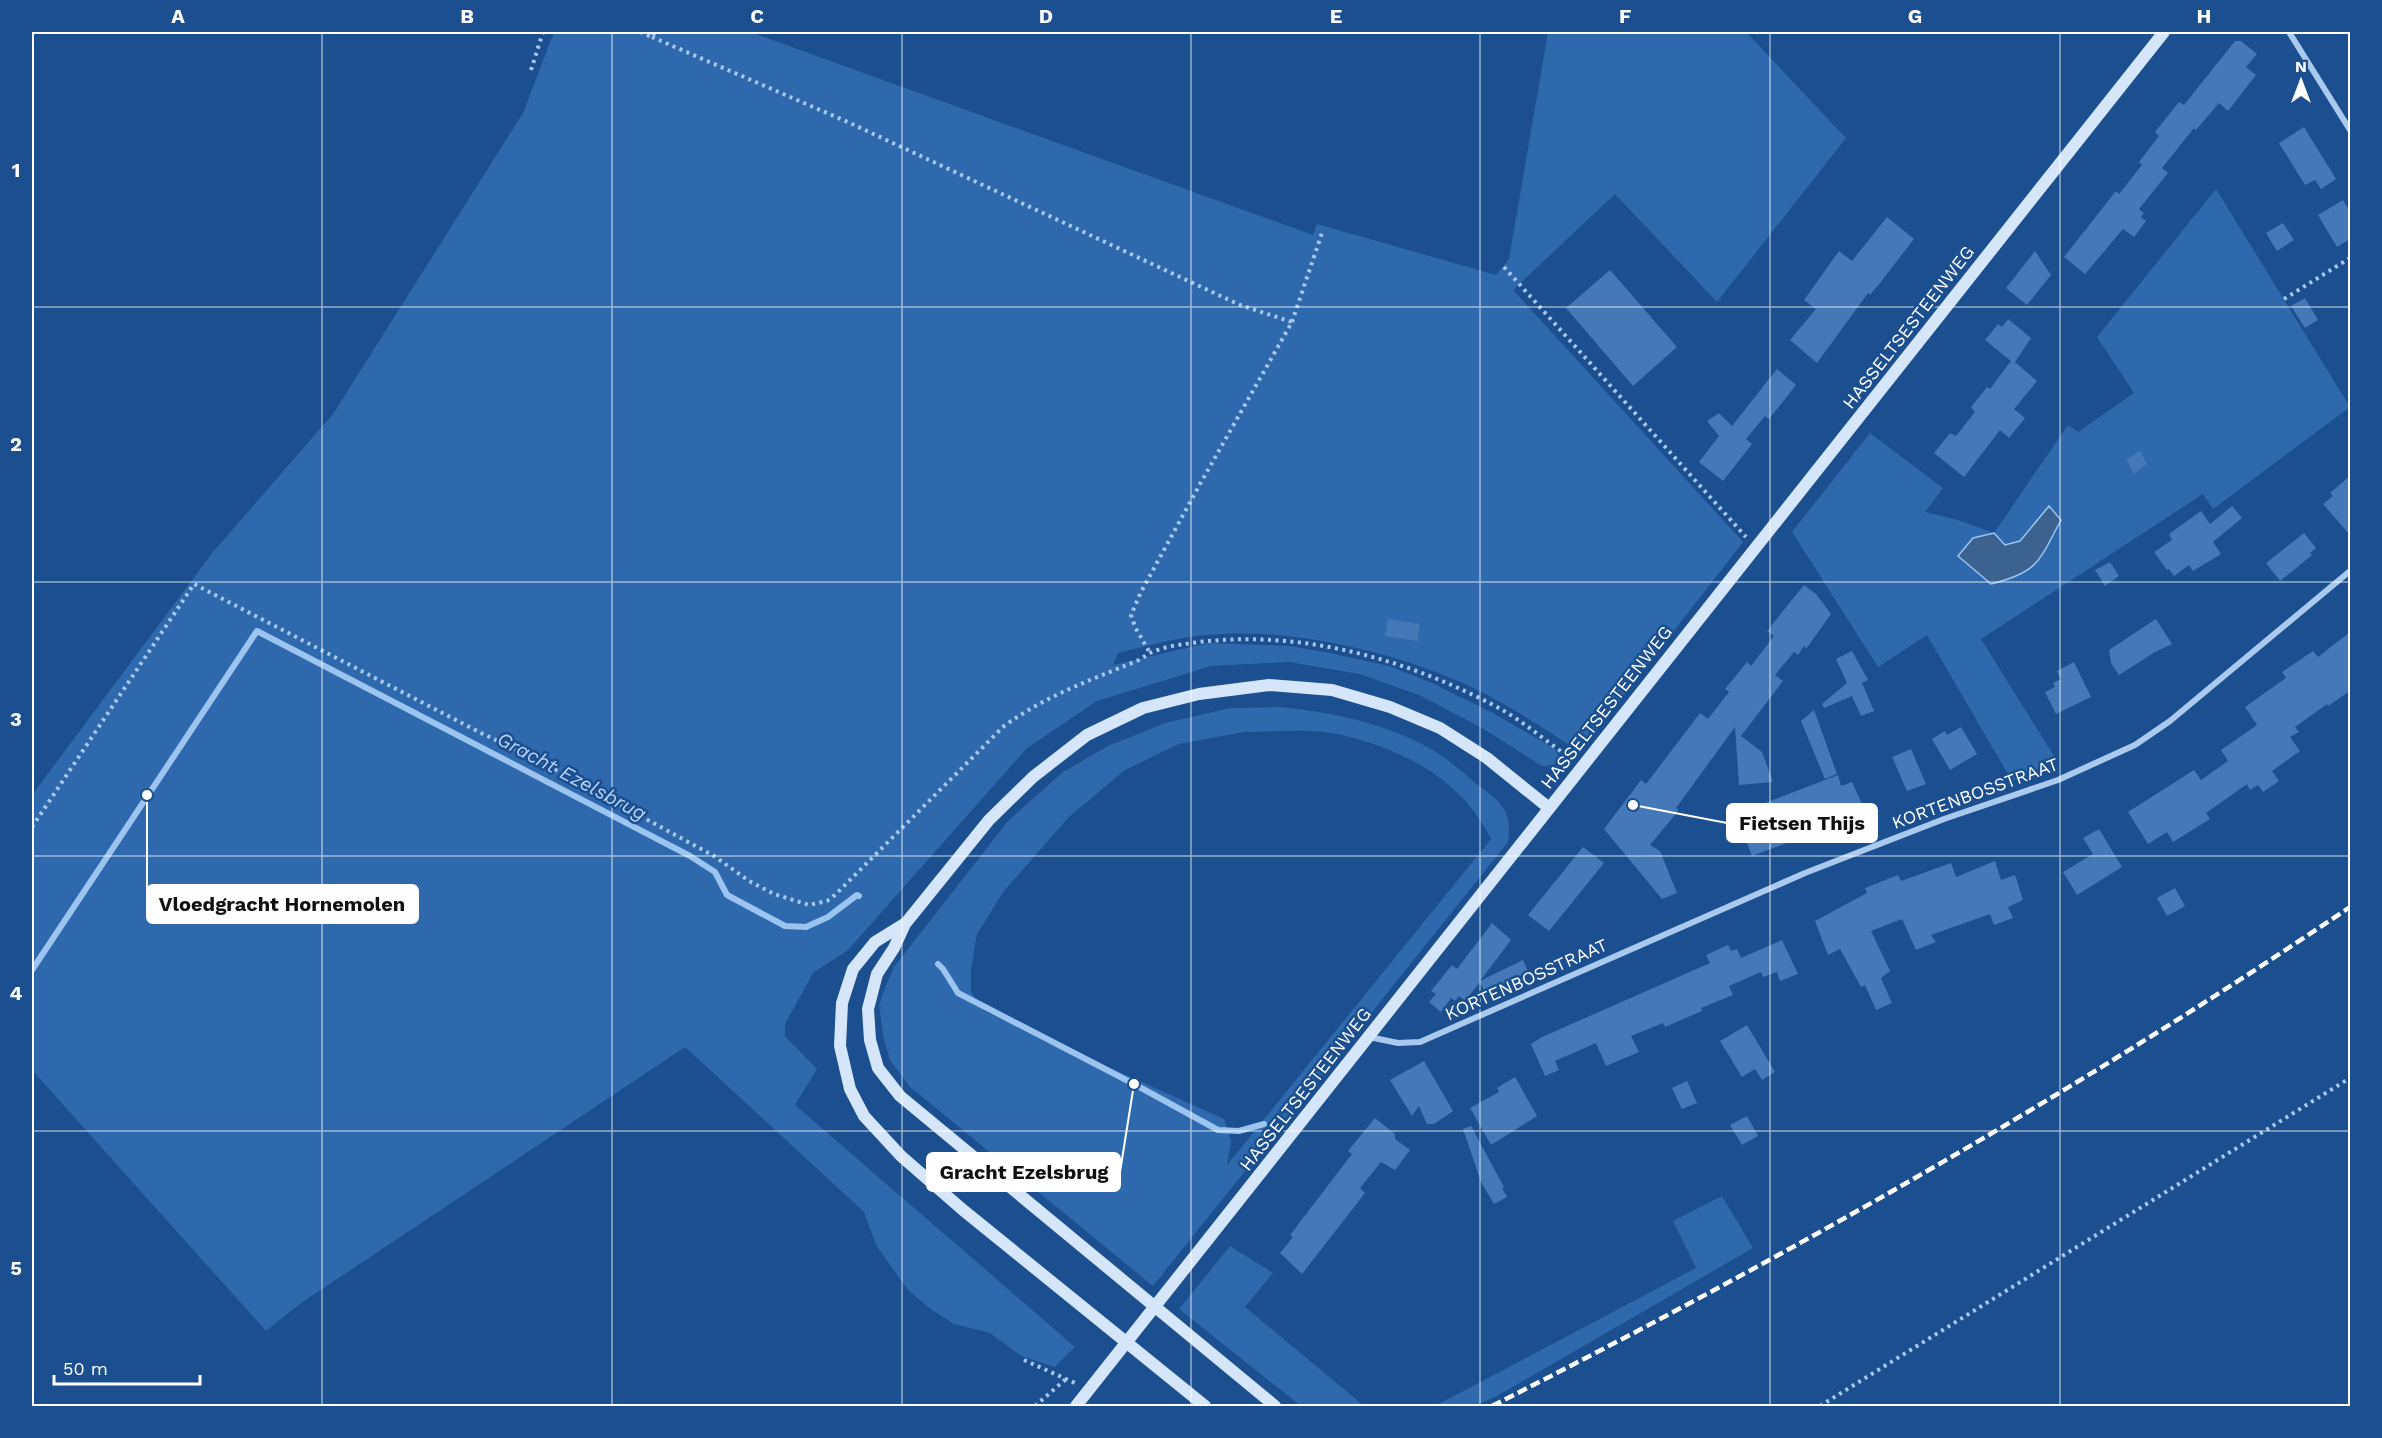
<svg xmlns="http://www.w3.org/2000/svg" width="2382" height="1438" viewBox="0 0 2382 1438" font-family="'Work Sans',sans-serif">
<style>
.green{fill:#2e69ad;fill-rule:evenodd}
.water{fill:#3c6290;stroke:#9cc4f0;stroke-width:1.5}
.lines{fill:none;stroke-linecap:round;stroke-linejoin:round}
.stream{stroke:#9cc4f0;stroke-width:6}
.building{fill:#4478b7}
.path{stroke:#a9c9ee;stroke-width:4;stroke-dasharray:3 4.5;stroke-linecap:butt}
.street{stroke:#a9c9ee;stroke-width:6}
.secondary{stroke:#d6e6fa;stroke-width:12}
.rail{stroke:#fff;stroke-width:4.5;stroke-dasharray:10 4.5;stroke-linecap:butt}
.grid{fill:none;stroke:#fff;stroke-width:1.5;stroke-opacity:0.55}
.labels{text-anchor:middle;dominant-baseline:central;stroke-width:5;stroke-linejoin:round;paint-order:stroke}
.street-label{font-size:18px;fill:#fff;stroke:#1b4f8f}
.water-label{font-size:20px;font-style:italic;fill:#b5d3f5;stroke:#1b4f8f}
.leader{fill:none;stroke:#fff;stroke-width:2}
.callout-dot{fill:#fff;stroke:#1b4f8f;stroke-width:2}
.callout{fill:#fff;stroke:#fff;stroke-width:2}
.callout-label{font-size:20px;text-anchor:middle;font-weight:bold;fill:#111}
.neatline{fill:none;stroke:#fff;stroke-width:2}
.grid-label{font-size:20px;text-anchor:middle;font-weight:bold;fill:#fff}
</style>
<rect width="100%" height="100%" fill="#1b4f8f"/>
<g class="green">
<path d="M554 32H750L1313 235 1317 224 1496 275 1509 259 1548 32H1746L1846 138 1717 302 1615 194 1513 290 1743 542 1580 752C1541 727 1501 699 1458 681 1381 648 1272 624 1189 637 1165 641 1142 647 1118 653L1113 665 1208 643 1290 646 1330 653 1389 666 1432 683 1493 713 1555 749 1559 757 1554 765 1542 766 1482 728 1421 696 1360 674 1289 662 1211 666 1097 701 1027 748 848 950 813 973 785 1024V1036L817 1069 795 1105 1075 1347 1055 1367 1021 1356 990 1333 954 1324 932 1310 908 1290 876 1245 864 1212 685 1047 301 1303 266 1331 32 1070V795L213 552 333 414 523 113Z"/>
<path d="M2216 189 2350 407 2213 509 2203 494 1981 639 2057 761 2012 781 1927 635 1878 667 1792 532 1870 433 1943 488 1925 512 1958 520 1994 533 2068 425 2078 432 2134 393 2097 337Z"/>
<path d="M1280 707C1336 713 1397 725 1445 758 1454 765 1464 773 1473 781 1498 801 1513 806 1508 842L1153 1286 909 1086 890 1060 884 1041 879 1005 886 985 894 967 1008 821 1063 772 1108 746 1165 723 1230 708ZM1244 732C1273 732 1309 728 1337 734 1401 748 1461 778 1491 839L1227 1165 1231 1141 1224 1119 984 1011 971 992V969L977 934 1004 891 1069 817 1125 770 1179 744Z"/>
<path d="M1722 1196 1753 1248 1497 1396 1474 1406H1435L1696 1268 1673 1221Z"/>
<path d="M1230 1246 1273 1273 1245 1307 1364 1406H1301L1179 1309Z"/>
</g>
<path class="water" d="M2049 506 2061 520C2039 561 2039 572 1991 584L1958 556 1973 538 1994 533 2005 545 2020 541Z"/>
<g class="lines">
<g class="stream">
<path d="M938 964 943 969 958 993 1134 1084 1218 1130 1239 1131 1264 1124"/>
<path d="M32 970 257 631 690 856 715 872 727 895 785 926 806 927 828 917 857 895 859 896"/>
</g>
</g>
<g class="building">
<path d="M2235 41H2241L2257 54 2246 67 2256 75 2228 111 2219 103 2196 130 2194 128 2162 168 2168 173 2139 209 2144 213 2141 217 2146 221 2134 237 2123 229 2085 274 2064 257 2116 191 2119 194 2142 165 2139 162 2159 136 2155 132 2179 102 2184 105Z"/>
<path d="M2304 127 2336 179 2321 189 2315 180 2305 185 2279 143Z"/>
<path d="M2343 200 2350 212V239L2337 247 2318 215Z"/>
<path d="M1887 217 1914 239 1880 283 1870 295 1868 293 1817 363 1790 340 1816 309 1804 300 1839 251 1852 261Z"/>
<path d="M2283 223 2294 240 2277 251 2266 233Z"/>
<path d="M2035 251 2051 275 2027 305 2006 288Z"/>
<path d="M1610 270 1677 347 1633 386 1566 308Z"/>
<path d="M2305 298 2318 320 2305 328 2291 306Z"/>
<path d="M2008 319 2031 338 2015 362 2037 381 2014 409 2025 418 2009 438 2000 430 1964 477 1934 453 1950 433 1956 436 1975 412 1971 407 1987 387 1990 389 2011 361 1985 340 1998 324 2002 327Z"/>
<path d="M1777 369 1796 385 1769 419 1765 416 1746 439 1752 444 1723 481 1699 462 1719 436 1707 421 1719 413 1732 426Z"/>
<path d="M2140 451 2147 464 2134 474 2126 460Z"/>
<path d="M2350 476V535L2323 504 2333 496 2330 493Z"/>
<path d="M2232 506 2242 518 2213 542 2221 554 2193 571 2189 565 2174 576 2169 569 2167 570 2154 552 2172 540 2169 534 2201 511 2210 524Z"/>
<path d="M2304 533 2316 548 2310 553 2312 555 2280 581 2266 563Z"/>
<path d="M2110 562 2119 576 2105 586 2095 570Z"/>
<path d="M1804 585 1816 594 1831 614 1806 649 1804 646 1798 655 1794 652 1775 675 1783 681 1741 736 1762 752 1773 782 1739 785 1735 727 1676 808 1679 810 1650 845 1660 851 1677 893 1662 899 1604 829 1641 780 1646 784 1700 713 1708 719 1729 692 1725 689 1747 662 1751 666 1774 636 1767 631Z"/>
<path d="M1388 619 1420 624 1417 641 1385 636Z"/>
<path d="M2156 619 2172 644 2155 652 2119 675 2111 663 2109 650Z"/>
<path d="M2350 632V691L2328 706 2327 704 2295 727 2299 732 2290 737 2300 751 2272 771 2279 781 2263 792 2258 785 2250 790 2247 784 2206 813 2210 819 2173 842 2167 832 2148 844 2128 812 2194 770 2201 780 2228 761 2221 750 2257 725 2245 707 2286 678 2282 672 2313 651 2318 657Z"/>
<path d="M1852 651 1868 680 1862 683 1874 711 1861 716 1852 696 1824 708 1822 704 1847 683 1836 659Z"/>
<path d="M2074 662 2091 697 2056 714 2045 692 2055 687 2053 683 2061 679 2057 671Z"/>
<path d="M1814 710 1837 774 1825 779 1801 721Z"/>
<path d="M1961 727 1977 754 1950 770 1932 739 1945 731 1947 735Z"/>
<path d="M1911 749 1926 784 1907 791 1892 757Z"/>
<path d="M1838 775 1841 786 1852 782 1866 813 1752 856 1736 814Z"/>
<path d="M2099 829 2122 867 2077 895 2063 872 2093 854 2083 838Z"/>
<path d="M1583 847 1604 863 1549 931 1528 915Z"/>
<path d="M1995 861 2001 880 2015 875 2023 900 2008 907 2013 918 1994 925 1990 914 1931 935 1936 942 1916 950 1902 919 1871 931 1890 971 1881 978 1892 1003 1876 1010 1865 985 1861 987 1840 949 1828 955 1815 921 1867 893 1865 888 1898 875 1901 881 1951 863 1956 877Z"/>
<path d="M2175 888 2185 906 2167 916 2157 898Z"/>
<path d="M1492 923 1511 940 1480 981 1523 960 1529 974 1485 993 1480 982 1465 1001 1459 996 1455 1001 1451 998 1441 1012 1429 1002 1436 994 1431 991 1452 965 1457 969Z"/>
<path d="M1782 940 1798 974 1780 981 1777 972 1763 977 1761 972 1729 986 1733 995 1701 1008 1702 1011 1665 1027 1663 1023 1631 1036 1639 1052 1606 1066 1596 1043 1555 1061 1559 1070 1545 1076 1531 1044 1542 1037 1710 963 1706 955 1728 945 1731 951 1737 949 1741 958Z"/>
<path d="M1747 1025 1775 1072 1762 1080 1755 1069 1742 1077 1720 1041Z"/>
<path d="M1424 1061 1453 1111 1434 1124H1427L1419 1106 1412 1116 1390 1080Z"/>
<path d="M1515 1077 1537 1116 1491 1145 1470 1108 1499 1092 1497 1088Z"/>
<path d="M1687 1081 1697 1103 1682 1109 1672 1088Z"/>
<path d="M1747 1116 1758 1136 1742 1145 1730 1125Z"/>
<path d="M1375 1118 1395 1134V1139L1410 1150 1395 1170 1381 1162 1360 1188 1365 1193 1302 1274 1280 1253 1293 1237 1290 1235 1352 1154 1348 1151Z"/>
<path d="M1471 1126 1504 1187 1502 1188 1507 1197 1494 1204 1481 1182 1463 1129Z"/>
</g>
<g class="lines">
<g class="path">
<path d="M640 32 652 37 655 32"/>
<path d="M652 37 850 123 1240 305 1292 322 1200 484 1141 592 1131 615 1135 627 1150 653"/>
<path d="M531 70 543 32"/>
<path d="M1504 267 1746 537"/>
<path d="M2284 299 2350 258"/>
<path d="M1292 322 1323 230"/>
<path d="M32 827 194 584 481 733 532 757 714 856 749 881 774 894 809 905 827 901 835 895 1004 726C1049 694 1089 681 1139 660 1143 658 1146 655 1150 653 1160 648 1175 645 1185 644 1292 627 1403 657 1497 707 1523 721 1547 742 1572 759"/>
<path d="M1024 1360 1075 1383"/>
<path d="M1035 1406 1066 1379"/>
<path d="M1820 1406 2350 1078"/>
</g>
<g class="street">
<path d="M2289 32 2350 130"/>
<path d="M1369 1037 1398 1043 1420 1042 1805 873 1944 819 2058 780 2135 745 2170 721 2350 571"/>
</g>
<g class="secondary">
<path d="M904 924 875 942 853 969 842 1003 840 1046 850 1089 864 1116 901 1156 963 1210 1205 1406"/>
<path d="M1076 1406 2164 32"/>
<path d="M1275 1406 900 1096 878 1068 870 1040 868 1009 877 974 894 948 905 924 989 820 1033 777 1087 735 1143 708 1199 694 1269 685 1332 690 1390 707 1440 728 1487 758 1549 808"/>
</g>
<path class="rail" d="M1492 1406C1787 1257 2076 1092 2350 907"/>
</g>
<path class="grid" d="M322 32V1406M612 32V1406M902 32V1406M1191 32V1406M1480 32V1406M1770 32V1406M2060 32V1406M32 307H2350M32 582H2350M32 856H2350M32 1131H2350"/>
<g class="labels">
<g class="street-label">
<text transform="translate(1908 327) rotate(-52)">HASSELTSESTEENWEG</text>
<text transform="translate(1606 707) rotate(-52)">HASSELTSESTEENWEG</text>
<text transform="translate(1975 793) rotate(-20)">KORTENBOSSTRAAT</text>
<text transform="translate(1526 979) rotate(-24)">KORTENBOSSTRAAT</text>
<text transform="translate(1305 1089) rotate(-52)">HASSELTSESTEENWEG</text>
</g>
<g class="water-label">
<text transform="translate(572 776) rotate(28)">Gracht Ezelsbrug</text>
</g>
</g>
<path class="leader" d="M1633 805L1727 823M147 795L147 904M1134 1084L1120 1172"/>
<g class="callout-dot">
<circle cx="1633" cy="805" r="6"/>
<circle cx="147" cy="795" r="6"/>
<circle cx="1134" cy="1084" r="6"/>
</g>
<g class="callout">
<rect x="1727" y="804" width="150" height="38" rx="6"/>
<rect x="147" y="885" width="271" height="38" rx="6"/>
<rect x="927" y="1153" width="193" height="38" rx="6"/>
</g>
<g class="callout-label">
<text x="1802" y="830">Fietsen Thijs</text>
<text x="282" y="911">Vloedgracht Hornemolen</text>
<text x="1024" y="1179">Gracht Ezelsbrug</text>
</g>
<rect width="2382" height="1438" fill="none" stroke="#1b4f8f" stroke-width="66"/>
<g transform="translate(2301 81)" stroke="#1b4f8f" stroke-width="4.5" paint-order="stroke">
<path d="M0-4.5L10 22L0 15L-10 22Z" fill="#ffffff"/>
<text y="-9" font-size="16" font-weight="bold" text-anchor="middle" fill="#ffffff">N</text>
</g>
<path d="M54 1375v9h146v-9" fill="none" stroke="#ffffff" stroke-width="3"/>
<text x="63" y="1375" font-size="18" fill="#ffffff" stroke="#1b4f8f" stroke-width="4.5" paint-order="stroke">50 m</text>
<rect x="33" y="33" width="2316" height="1372" class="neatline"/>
<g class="grid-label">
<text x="178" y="23">A</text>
<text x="467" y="23">B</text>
<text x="757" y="23">C</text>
<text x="1046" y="23">D</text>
<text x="1336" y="23">E</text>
<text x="1625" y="23">F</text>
<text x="1915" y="23">G</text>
<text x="2204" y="23">H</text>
<text x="16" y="177">1</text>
<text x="16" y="451">2</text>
<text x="16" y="726">3</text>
<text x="16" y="1000">4</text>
<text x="16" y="1275">5</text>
</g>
</svg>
